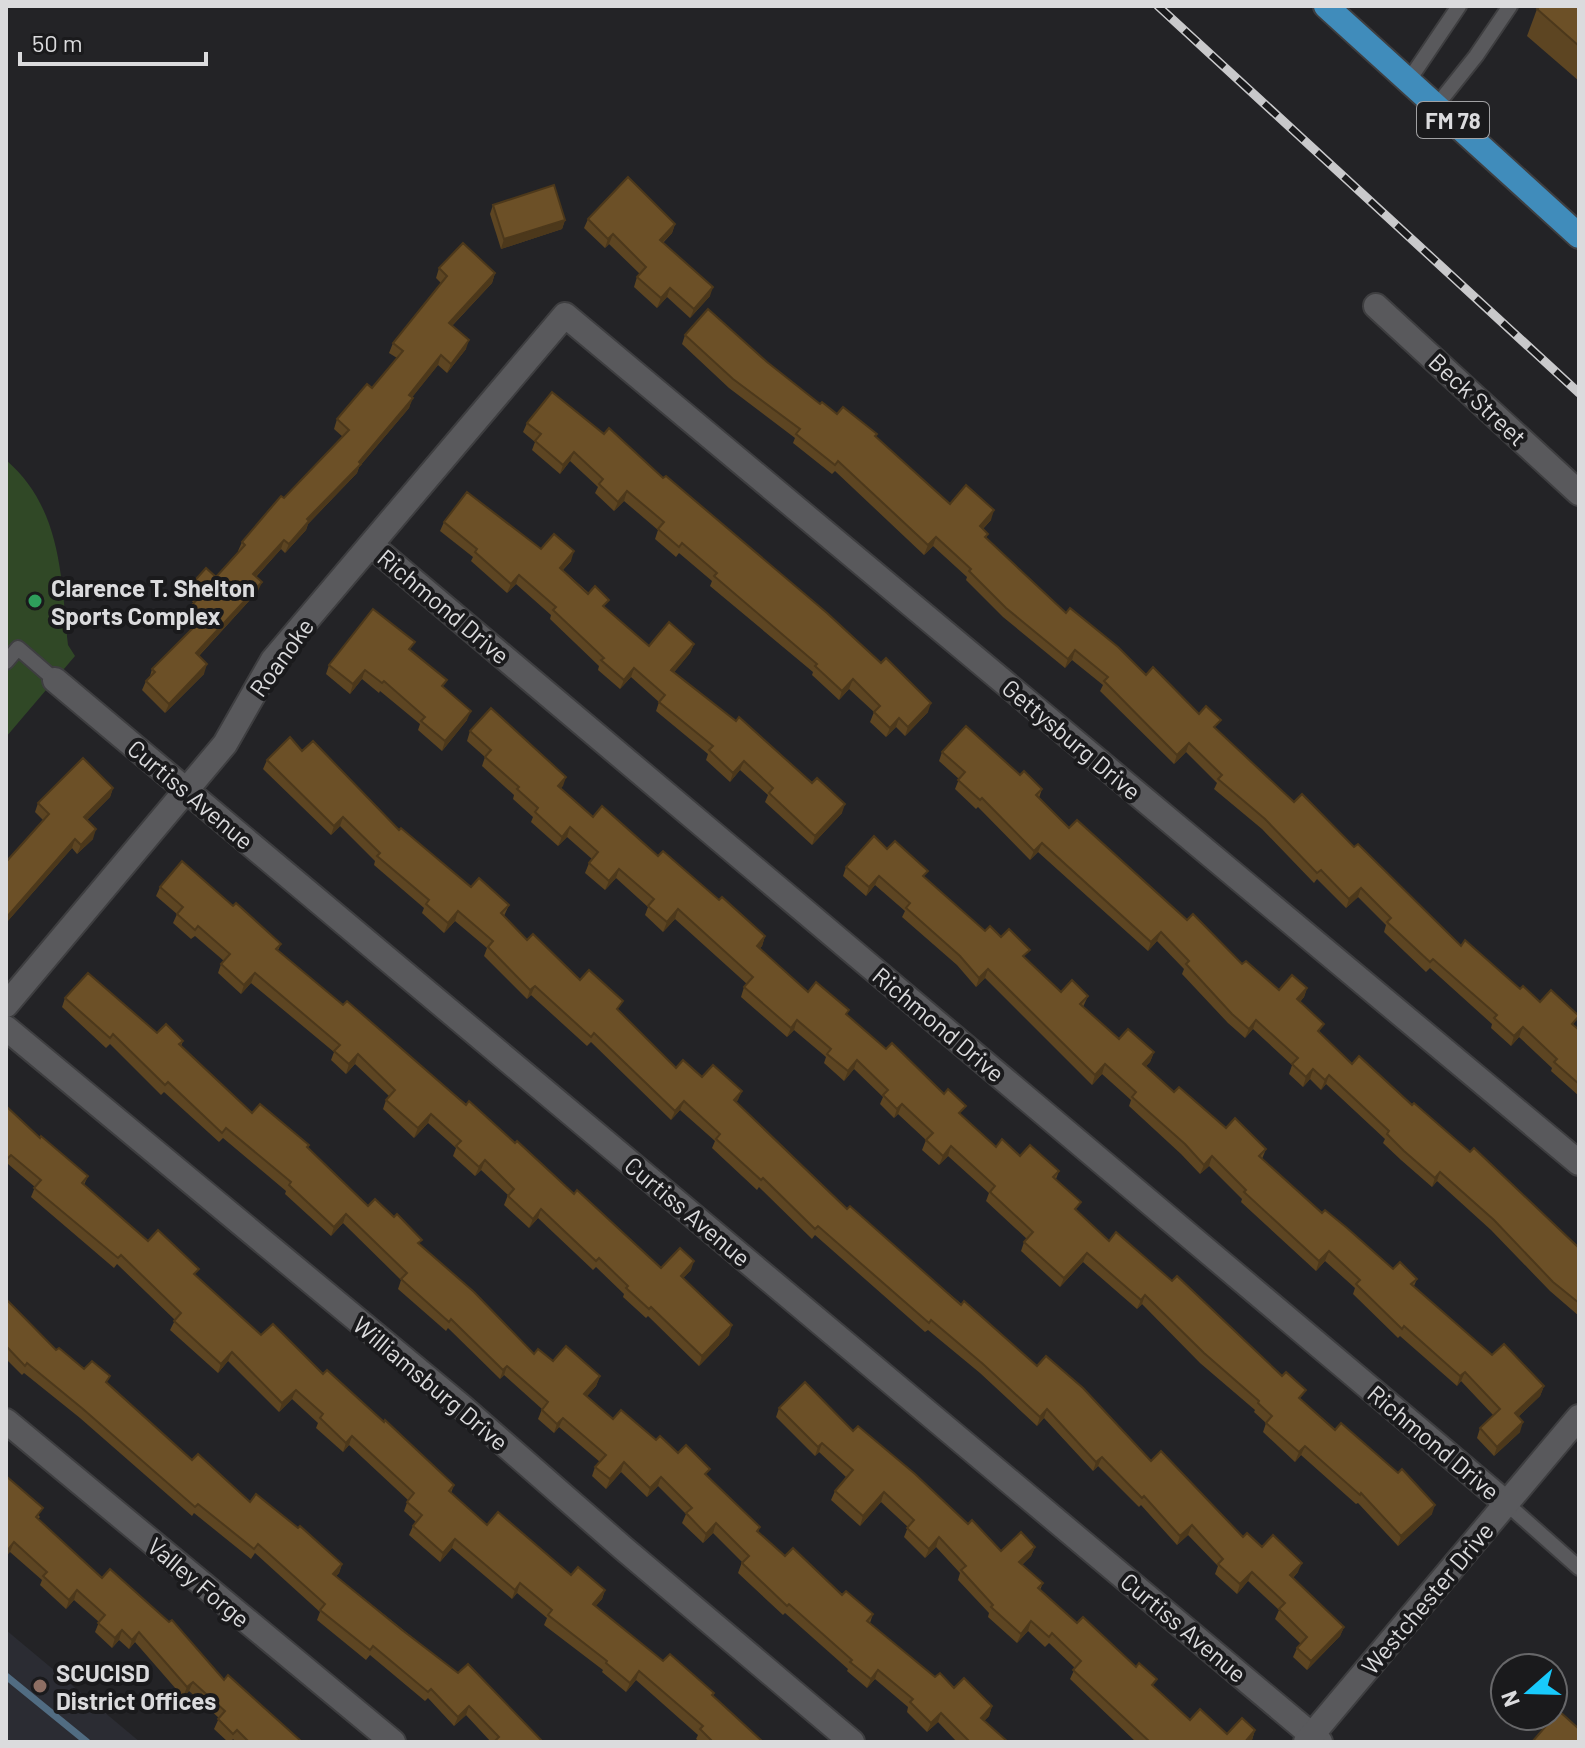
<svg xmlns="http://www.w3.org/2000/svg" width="1585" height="1748" viewBox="0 0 1585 1748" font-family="Barlow,sans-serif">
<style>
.built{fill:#2b2c33}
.pitch{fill:#304826}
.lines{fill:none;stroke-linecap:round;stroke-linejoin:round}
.stream{stroke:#516c82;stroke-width:7}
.lane-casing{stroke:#3e3e40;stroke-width:18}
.street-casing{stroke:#3e3e40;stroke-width:28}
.primary-casing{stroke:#3e3e40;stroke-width:28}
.lane{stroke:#59595c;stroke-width:14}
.street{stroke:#59595c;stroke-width:24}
.primary{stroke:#408cbb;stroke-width:24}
.rail-casing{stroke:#c9c9cb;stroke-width:9}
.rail{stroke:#1a1a1c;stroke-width:6;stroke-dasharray:18;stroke-linecap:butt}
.wall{fill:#5d4522}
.shaded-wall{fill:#4c381b}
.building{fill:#6c5027;stroke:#4c381b;stroke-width:2}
.leisure-dot{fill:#2e9e5b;stroke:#1a1a1c;stroke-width:3}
.education-dot{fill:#8d6e63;stroke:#1a1a1c;stroke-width:3}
.labels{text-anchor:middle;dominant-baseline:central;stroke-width:8;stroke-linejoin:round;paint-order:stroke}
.shield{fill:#1a1a1c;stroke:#a1a1a3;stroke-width:2}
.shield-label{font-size:22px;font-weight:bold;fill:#dbdbdd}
.street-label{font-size:24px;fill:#dbdbdd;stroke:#1a1a1c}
.poi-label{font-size:24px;font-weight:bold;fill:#dbdbdd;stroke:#1a1a1c;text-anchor:start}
</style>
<rect width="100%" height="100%" fill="#232326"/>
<path class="built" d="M6 1630 140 1742H6Z"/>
<path class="pitch" d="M6 460C62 508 61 578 68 645L75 656 6 737Z"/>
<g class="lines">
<path class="stream" d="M6 1676 87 1742"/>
<g class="lane-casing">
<g id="lane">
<path d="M1409 80 1459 6"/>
<path d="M1437 105 1476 56 1510 6"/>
<path d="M6 662 18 648 55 680"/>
<path d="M1507 1504 1579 1568"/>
</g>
</g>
<g class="street-casing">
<g id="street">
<path d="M1376 306 1579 493"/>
<path d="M371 545 1507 1504"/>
<path d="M55 680 1320 1742"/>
<path d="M6 1005 225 744 273 660 565 315 1579 1163"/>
<path d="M6 1028 461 1406 623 1548 852 1742"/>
<path d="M6 1421 393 1742"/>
<path d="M1306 1742 1579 1417"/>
</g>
</g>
<g class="primary-casing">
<path id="primary" d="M1326 6 1579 236"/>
</g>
<use href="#lane" class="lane"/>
<use href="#street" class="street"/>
<use href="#primary" class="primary"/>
<g class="rail-casing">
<path id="rail" d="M1158 6 1579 393"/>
</g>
<use href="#rail" class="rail"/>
</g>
<g class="wall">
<path d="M1579 6V81L1527 36 1537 9Z"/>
<path d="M493 205 565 220 562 229 501 249 490 214Z"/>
<path d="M588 219 675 224 672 233 663 243 710 296 690 318 667 297 657 308 634 287 637 277 640 274 609 244 605 248 584 228Z"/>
<path d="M439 268 495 273 492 283 452 326 466 349 447 373 438 365 412 397 409 408 359 467 357 473 308 524 306 530 285 553 281 549 256 577 258 591 199 656 204 674 165 713 142 690 146 681 150 676 152 669 198 624 188 615 194 603 186 596 189 587 216 577 239 552 238 551 242 542 343 437 334 429 337 419 372 388 397 358 389 353 393 343 441 283 436 278Z"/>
<path d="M685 335 767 362 820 404 876 437 950 504 991 520 983 529 988 534 986 538 1066 613 1199 714 1294 802 1354 847 1461 946 1579 1030V1096L1551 1071 1552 1068 1519 1037 1511 1046 1491 1028 1492 1024 1430 968 1426 972 1384 932 1386 925 1358 897 1346 908 1317 879 1314 883 1262 829 1214 789 1217 783 1186 752 1174 764 1100 691 1103 685 1072 660 1065 668 1003 617 966 580 967 577 933 546 924 555 835 471 832 474 793 443 795 438 729 388 682 344Z"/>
<path d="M527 423 604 434 663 478 928 712 905 736 896 727 886 737 870 722 874 712 849 689 839 700 812 675 813 672 710 586 712 581 679 553 676 557 655 539 658 530 624 501 614 511 595 493 598 487 570 461 560 474 532 450 535 442 523 432Z"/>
<path d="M444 522 541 549 571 561 563 570 649 646 694 644 690 653 674 672 842 813 812 845 765 802 768 795 740 770 730 782 706 760 708 754 656 711 659 702 631 677 620 689 598 670 599 666 550 619 551 615 516 584 507 593 471 561 473 557 440 531Z"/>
<path d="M411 651 444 688 467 720 442 751 418 730 420 724 380 691 379 693 362 679 350 694 326 674 329 665Z"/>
<path d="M470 731 566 777 561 788 593 817 658 856 765 936 762 946 759 949 808 992 847 1015 996 1147 1059 1171 1056 1179 1077 1212 1109 1241 1302 1400 1432 1514 1398 1546 1358 1503 1356 1504 1301 1455 1295 1462 1263 1432 1266 1423 1254 1412 1255 1410 1200 1363 1142 1304 1137 1309 1083 1262 1060 1287 1021 1251 1024 1242 1027 1239 986 1201 989 1193 948 1156 939 1165 922 1150 926 1140 898 1114 894 1118 880 1104 883 1097 854 1069 844 1081 824 1063 826 1057 794 1030 787 1037 741 997 744 987 747 984 675 919 663 932 645 915 648 907 616 878 605 890 585 873 589 863 592 859 567 837 558 846 531 822 533 817 513 799 514 795 482 766 485 757 467 741Z"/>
<path d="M302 751 471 887 509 905 504 916 527 940 619 1011 676 1068 742 1091 736 1103 847 1209 1243 1537 1262 1547 1298 1572 1293 1578 1344 1627 1340 1636 1307 1670 1293 1657 1297 1648 1301 1644 1275 1619 1279 1610 1248 1581 1237 1594 1215 1574 1218 1566 1188 1535 1177 1545 1141 1505 1139 1507 1098 1466 1093 1471 1044 1418 1037 1426 980 1373 928 1330 925 1332 815 1235 812 1239 759 1187 757 1190 712 1148 715 1141 680 1110 671 1120 591 1042 587 1046 531 995 527 999 484 956 487 948 455 921 444 933 422 913 424 908 374 865 375 861 340 826 331 835 263 769 267 760Z"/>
<path d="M942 752 1020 775 1042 789 1039 798 1069 828 1242 964 1279 990 1307 988 1304 997 1300 1002 1321 1034 1352 1064 1412 1105 1579 1248V1316L1550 1291 1491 1230 1437 1181 1432 1187 1401 1160 1383 1143 1385 1139 1326 1084 1321 1090 1310 1079 1303 1087 1289 1074 1292 1065 1253 1029 1245 1038 1228 1023 1182 974 1184 969 1157 941 1148 951 1038 852 1030 860 978 807 976 809 955 789 959 779 939 761Z"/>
<path d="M113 788 110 797 87 820 93 839 77 854 72 848 6 923V862L43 820 35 812 38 803Z"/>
<path d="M887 849 926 878 985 931 1001 937 1061 992 1088 996 1083 1007 1119 1039 1154 1052 1150 1062 1146 1066 1174 1092 1226 1128 1266 1149 1262 1159 1322 1213 1393 1269 1417 1279 1414 1286 1492 1355 1544 1386 1540 1396 1518 1417 1520 1432 1494 1456 1477 1438 1480 1428 1494 1416 1461 1381 1457 1386 1400 1336 1398 1338 1353 1294 1355 1288 1325 1261 1316 1271 1241 1202 1242 1199 1209 1166 1200 1174 1181 1154 1129 1106 1131 1100 1102 1074 1092 1085 985 978 976 987 957 965 902 917 905 911 875 885 866 896 843 876 846 867Z"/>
<path d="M160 887 233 906 281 944 278 950 343 1005 515 1143 661 1268 691 1270 683 1278 729 1335 699 1366 648 1316 646 1318 623 1297 624 1294 596 1267 593 1270 538 1218 529 1228 504 1205 508 1195 481 1170 475 1176 453 1156 456 1148 428 1123 414 1138 383 1109 386 1100 389 1096 355 1064 346 1074 331 1060 334 1052 251 983 241 994 218 973 221 964 224 961 195 936 191 939 173 923 177 914 156 896Z"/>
<path d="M65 998 157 1033 183 1041 181 1046 252 1113 309 1145 308 1148 368 1206 420 1245 534 1354 600 1376 596 1386 587 1396 613 1419 656 1440 678 1453 707 1476 760 1527 758 1532 785 1556 873 1614 870 1623 935 1677 992 1706 989 1716 984 1721 1008 1742H957L938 1722 927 1732 907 1712 908 1707 875 1679 867 1688 847 1671 848 1669 785 1613 783 1615 738 1573 742 1562 713 1533 703 1543 682 1523 686 1514 658 1486 647 1497 621 1472 606 1489 592 1476 595 1467 600 1462 559 1427 554 1433 538 1419 542 1409 504 1375 500 1379 448 1328 446 1331 398 1289 401 1280 343 1223 331 1236 285 1194 286 1191 223 1138 219 1142 164 1092 161 1095 110 1044 106 1048 62 1007Z"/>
<path d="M6 1106 40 1138 88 1176 84 1185 148 1241 196 1276 261 1335 323 1374 454 1485 451 1493 487 1525 571 1575 605 1590 602 1599 595 1606 663 1661 714 1693 713 1696 763 1742H700L696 1739 698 1735 636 1680 626 1692 602 1672 603 1670 544 1625 547 1618 517 1593 512 1599 452 1548 440 1562 409 1535 413 1526 416 1522 404 1511 408 1500 349 1445 343 1452 316 1428 318 1423 292 1399 279 1412 228 1361 218 1373 170 1330 175 1320 117 1264 114 1268 31 1197 35 1187 8 1164 6 1166Z"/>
<path d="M6 1299 56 1350 108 1383 192 1460 250 1502 342 1564 339 1573 336 1576 543 1742H491L466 1715 454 1726 428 1698 425 1701 370 1655 366 1660 317 1620 320 1612 255 1553 251 1559 194 1513 192 1516 80 1418 24 1373 22 1375 6 1359Z"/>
<path d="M779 1408 853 1431 1001 1551 1035 1547 1031 1556 1022 1565 1043 1583 1040 1590 1077 1623 1155 1687 1190 1720 1227 1734 1255 1730 1252 1740 1250 1742H1136L1070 1679 1075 1668 1049 1643 1045 1647 1028 1631 1017 1643 988 1617 989 1613 958 1580 960 1573 936 1547 925 1558 904 1537 908 1527 881 1502 860 1526 831 1500 835 1491 846 1477 819 1452 815 1456 776 1417Z"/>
<path d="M6 1476 40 1517 38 1519 102 1578 224 1680 302 1742H236L233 1739 231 1742H228L214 1729 219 1718 189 1691 183 1697 135 1642 129 1649 119 1640 112 1648 95 1632 99 1622 74 1600 66 1609 40 1585 42 1580 10 1552Z"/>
</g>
<g class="shaded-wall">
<path d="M565 220 562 229 501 249 504 239Z"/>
<path d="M675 224 672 233 656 249 660 240Z"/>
<path d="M613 234 609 244 605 248 608 239Z"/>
<path d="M495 273 492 283 446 332 449 323Z"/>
<path d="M713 287 710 296 690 318 694 309Z"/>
<path d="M670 288 667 297 657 308 661 298Z"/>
<path d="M469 340 466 349 447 373 451 364Z"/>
<path d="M441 355 438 365 406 405 409 395Z"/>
<path d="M413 398 409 408 359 467 357 473 308 524 306 530 285 553 289 544 307 519 359 462Z"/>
<path d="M574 452 570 461 560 474 563 465Z"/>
<path d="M627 491 624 501 614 511 618 502Z"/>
<path d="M994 510 991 520 977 535 980 526Z"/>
<path d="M936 537 933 546 924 555 928 545Z"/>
<path d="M284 540 281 549 250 583 253 574Z"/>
<path d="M574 551 571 561 556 577 560 568Z"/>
<path d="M519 575 516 584 507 593 511 584Z"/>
<path d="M262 582 258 591 193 662 196 653Z"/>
<path d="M694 644 690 653 668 680 671 670Z"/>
<path d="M1075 650 1072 660 1065 668 1068 659Z"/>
<path d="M207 664 204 674 165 713 169 704Z"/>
<path d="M634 668 631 677 620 689 624 680Z"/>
<path d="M365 670 362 679 350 694 353 684Z"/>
<path d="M853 679 849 689 839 700 842 691Z"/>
<path d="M931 703 928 712 905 736 908 727Z"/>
<path d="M471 711 467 720 442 751 445 741Z"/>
<path d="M899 718 896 727 886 737 890 728Z"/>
<path d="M1189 743 1186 752 1174 764 1177 755Z"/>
<path d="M744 761 740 770 730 782 733 773Z"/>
<path d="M566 777 563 786 555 795 558 786Z"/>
<path d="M113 788 110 797 80 827 84 817Z"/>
<path d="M845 804 842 813 812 845 815 836Z"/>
<path d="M343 817 340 826 331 835 334 826Z"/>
<path d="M570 827 567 837 558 846 562 837Z"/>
<path d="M96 829 93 839 77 854 81 845Z"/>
<path d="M75 839 72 848 6 923V918Z"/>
<path d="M1042 843 1038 852 1030 860 1034 851Z"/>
<path d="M619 869 616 878 605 890 609 881Z"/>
<path d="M879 876 875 885 866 896 869 887Z"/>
<path d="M1361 888 1358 897 1346 908 1349 899Z"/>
<path d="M678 909 675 919 663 932 667 922Z"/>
<path d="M458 911 455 921 444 933 448 923Z"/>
<path d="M1161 932 1157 941 1148 951 1151 942Z"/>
<path d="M765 936 762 946 753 956 757 946Z"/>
<path d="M988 969 985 978 976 987 979 978Z"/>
<path d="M255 973 251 983 241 994 244 985Z"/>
<path d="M535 986 531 995 527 999 530 990Z"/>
<path d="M1307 988 1304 997 1294 1009 1297 999Z"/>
<path d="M797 1020 794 1030 787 1037 791 1028Z"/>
<path d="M1256 1020 1253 1029 1245 1038 1249 1029Z"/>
<path d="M1523 1027 1519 1037 1511 1046 1514 1036Z"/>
<path d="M1154 1052 1150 1062 1140 1073 1143 1064Z"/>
<path d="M358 1054 355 1064 346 1074 349 1064Z"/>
<path d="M857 1060 854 1069 844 1081 848 1071Z"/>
<path d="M1105 1064 1102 1074 1092 1085 1095 1075Z"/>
<path d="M1313 1069 1310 1079 1303 1087 1306 1077Z"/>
<path d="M1329 1075 1326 1084 1321 1090 1325 1080Z"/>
<path d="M742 1091 738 1100 730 1110 734 1100Z"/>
<path d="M684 1101 680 1110 671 1120 675 1111Z"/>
<path d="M902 1104 898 1114 894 1118 897 1109Z"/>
<path d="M431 1114 428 1123 414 1138 418 1128Z"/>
<path d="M951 1146 948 1156 939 1165 943 1156Z"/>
<path d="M1212 1156 1209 1166 1200 1174 1204 1165Z"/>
<path d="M485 1160 481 1170 475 1176 479 1167Z"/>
<path d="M1440 1172 1437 1181 1432 1187 1435 1178Z"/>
<path d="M541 1209 538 1218 529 1228 533 1219Z"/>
<path d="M346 1214 343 1223 331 1236 334 1227Z"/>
<path d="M1329 1251 1325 1261 1316 1271 1319 1261Z"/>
<path d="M1087 1253 1083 1262 1060 1287 1064 1278Z"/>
<path d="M694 1261 691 1270 677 1285 681 1276Z"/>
<path d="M1145 1295 1142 1304 1137 1309 1141 1300Z"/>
<path d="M732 1325 729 1335 699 1366 702 1356Z"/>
<path d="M232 1352 228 1361 218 1373 221 1364Z"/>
<path d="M507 1366 504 1375 500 1379 503 1370Z"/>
<path d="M1465 1372 1461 1381 1457 1386 1460 1376Z"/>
<path d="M600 1376 596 1386 581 1403 584 1394Z"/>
<path d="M1544 1386 1540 1396 1511 1423 1515 1413Z"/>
<path d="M296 1390 292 1399 279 1412 282 1403Z"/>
<path d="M1047 1409 1044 1418 1037 1426 1040 1417Z"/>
<path d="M563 1418 559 1427 554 1433 557 1424Z"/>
<path d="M1523 1422 1520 1432 1494 1456 1497 1447Z"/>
<path d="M352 1436 349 1445 343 1452 346 1443Z"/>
<path d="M822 1443 819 1452 815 1456 818 1447Z"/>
<path d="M1305 1446 1301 1455 1295 1462 1299 1452Z"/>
<path d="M1102 1457 1098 1466 1093 1471 1096 1462Z"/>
<path d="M624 1462 621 1472 606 1489 610 1479Z"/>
<path d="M661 1477 658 1486 647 1497 650 1488Z"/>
<path d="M884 1492 881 1502 860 1526 863 1516Z"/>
<path d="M1435 1505 1432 1514 1398 1546 1401 1536Z"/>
<path d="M716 1523 713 1533 703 1543 706 1534Z"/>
<path d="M1192 1525 1188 1535 1177 1545 1180 1536Z"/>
<path d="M939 1537 936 1547 925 1558 929 1549Z"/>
<path d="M455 1539 452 1548 440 1562 443 1553Z"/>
<path d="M14 1542 10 1552 6 1557V1552Z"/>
<path d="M1035 1547 1031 1556 1015 1571 1019 1562Z"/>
<path d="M1302 1563 1298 1572 1287 1584 1290 1575Z"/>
<path d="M342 1564 339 1573 330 1583 333 1574Z"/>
<path d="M1252 1572 1248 1581 1237 1594 1240 1584Z"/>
<path d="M520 1583 517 1593 512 1599 515 1590Z"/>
<path d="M77 1590 74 1600 66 1609 69 1600Z"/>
<path d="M605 1590 602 1599 589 1614 593 1604Z"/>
<path d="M1031 1621 1028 1631 1017 1643 1021 1634Z"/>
<path d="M1344 1627 1340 1636 1307 1670 1311 1661Z"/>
<path d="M122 1630 119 1640 112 1648 115 1638Z"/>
<path d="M139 1632 135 1642 129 1649 132 1640Z"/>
<path d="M878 1670 875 1679 867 1688 871 1679Z"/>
<path d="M639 1671 636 1680 626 1692 630 1683Z"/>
<path d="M193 1682 189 1691 183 1697 187 1687Z"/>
<path d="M469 1706 466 1715 454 1726 458 1717Z"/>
<path d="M992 1706 989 1716 977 1727 981 1718Z"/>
<path d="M941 1713 938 1722 927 1732 931 1723Z"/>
<path d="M1255 1730 1252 1740 1250 1742H1245Z"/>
</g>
<g class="building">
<path d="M1540 6H1579V46L1537 9Z"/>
<path d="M628 177 675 224 660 240 713 287 694 309 670 288 661 298 637 277 646 267 613 234 608 239 588 219Z"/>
<path d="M554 185 565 220 504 239 493 205Z"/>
<path d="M463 243 495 273 449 323 469 340 451 364 441 355 409 395 413 398 359 462 361 464 307 519 309 521 289 544 284 540 253 574 262 582 196 653 207 664 169 704 146 681 155 672 152 669 204 617 192 605 200 596 189 587 206 568 216 577 245 545 242 542 281 496 284 498 349 430 337 419 367 384 372 388 403 351 393 343 447 276 439 268Z"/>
<path d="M708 309 767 362 820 404 822 402 837 414 843 407 877 434 875 436 950 504 966 485 994 510 980 526 988 534 985 537 1066 613 1070 608 1118 647 1146 675 1153 667 1199 714 1206 706 1221 720 1214 727 1294 802 1302 794 1354 847 1358 844 1461 946 1465 940 1520 989 1523 986 1540 1002 1551 990 1579 1016 1572 1024 1579 1030V1084L1554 1062 1557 1059 1523 1027 1514 1036 1494 1018 1497 1015 1433 959 1430 962 1387 922 1391 918 1361 888 1349 899 1321 870 1317 873 1265 819 1218 779 1222 775 1189 743 1177 755 1104 681 1108 677 1075 650 1068 659 1006 608 969 571 971 569 936 537 928 545 838 461 835 465 796 434 800 429 733 379 685 335Z"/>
<path d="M552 392 604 434 609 428 663 478 666 476 827 613 881 663 886 658 931 703 908 727 899 718 890 728 874 712 880 706 853 679 842 691 815 666 817 664 714 576 717 573 682 543 679 547 658 529 664 522 627 491 618 502 599 484 603 479 574 452 563 465 535 441 541 434 527 423Z"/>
<path d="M467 492 541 549 554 534 574 551 560 568 588 594 595 586 609 600 603 606 649 646 669 622 694 644 671 670 736 721 739 717 812 783 817 778 845 804 815 836 769 793 773 788 744 761 733 773 709 750 713 746 659 702 665 695 634 668 624 680 601 660 604 658 553 610 556 607 519 575 511 584 475 552 477 549 444 522Z"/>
<path d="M373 609 415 642 409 649 447 680 442 686 471 711 445 741 421 721 425 717 384 681 382 683 365 670 353 684 329 665Z"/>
<path d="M491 708 566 777 558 786 593 817 602 806 658 856 663 851 719 900 722 897 765 936 757 946 808 992 816 982 849 1010 846 1014 886 1049 892 1043 944 1094 948 1089 966 1106 959 1113 996 1147 1002 1139 1020 1156 1030 1145 1059 1171 1053 1177 1081 1202 1075 1209 1109 1241 1116 1232 1172 1281 1177 1276 1282 1376 1286 1372 1306 1390 1299 1398 1335 1430 1341 1423 1398 1473 1402 1469 1435 1505 1401 1536 1361 1493 1360 1495 1305 1446 1299 1452 1266 1423 1272 1416 1258 1403 1259 1401 1204 1353 1145 1295 1141 1300 1087 1253 1064 1278 1024 1242 1033 1232 990 1192 995 1186 951 1146 943 1156 926 1140 933 1133 902 1104 897 1109 883 1095 888 1090 857 1060 848 1071 827 1054 831 1049 797 1020 791 1028 744 987 753 977 678 909 667 922 648 906 654 899 619 869 609 881 589 863 598 852 570 827 562 837 535 812 538 808 517 789 519 787 485 757 491 750 470 731Z"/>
<path d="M966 726 1020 775 1024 771 1042 789 1036 795 1069 828 1077 820 1187 920 1193 914 1242 964 1246 961 1279 990 1292 975 1307 988 1297 999 1324 1024 1318 1031 1352 1064 1359 1056 1412 1105 1414 1103 1470 1152 1474 1148 1579 1248V1303L1553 1282 1494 1220 1440 1172 1435 1178 1404 1151 1387 1134 1389 1131 1329 1075 1325 1080 1313 1069 1306 1077 1292 1064 1298 1058 1256 1020 1249 1029 1232 1014 1186 964 1189 961 1161 932 1151 942 1042 843 1034 851 982 798 980 800 958 780 965 772 942 752Z"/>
<path d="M290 737 302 751 313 741 399 830 401 828 471 887 479 878 509 905 501 913 527 940 533 934 580 980 589 970 623 1001 617 1009 676 1068 683 1060 702 1077 713 1065 742 1091 734 1100 847 1209 850 1206 961 1305 964 1301 1037 1366 1046 1356 1083 1388 1151 1461 1161 1451 1243 1537 1247 1533 1262 1547 1273 1535 1302 1563 1290 1575 1344 1627 1311 1661 1297 1648 1307 1637 1279 1609 1285 1603 1252 1572 1240 1584 1218 1564 1223 1559 1192 1525 1180 1536 1144 1496 1142 1498 1102 1457 1096 1462 1047 1409 1040 1417 983 1364 931 1320 929 1323 818 1226 815 1229 763 1178 761 1180 716 1139 720 1134 684 1101 675 1111 594 1033 591 1037 535 986 530 990 488 947 493 941 458 911 448 923 426 904 429 900 377 856 380 853 343 817 334 826 267 760Z"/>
<path d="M83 758 113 788 84 817 96 829 81 845 75 839 6 918V862L49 814 38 803Z"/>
<path d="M874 836 887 849 895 841 928 871 923 876 985 931 990 926 1001 937 1009 929 1030 950 1023 956 1061 992 1072 980 1088 996 1080 1004 1119 1039 1128 1029 1154 1052 1143 1064 1174 1092 1179 1087 1226 1128 1235 1118 1266 1149 1259 1156 1322 1213 1325 1210 1347 1228 1393 1269 1400 1262 1417 1279 1411 1284 1492 1355 1504 1344 1544 1386 1515 1413 1523 1422 1497 1447 1480 1428 1500 1409 1465 1372 1460 1376 1404 1326 1402 1329 1356 1284 1360 1280 1329 1251 1319 1261 1244 1192 1246 1190 1212 1156 1204 1165 1185 1144 1132 1097 1136 1092 1105 1064 1095 1075 988 969 979 978 960 956 906 908 910 903 879 876 869 887 846 867Z"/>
<path d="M182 861 233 906 236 903 281 944 276 949 343 1005 347 1001 466 1105 469 1101 515 1143 517 1141 574 1194 577 1190 661 1268 680 1248 694 1261 681 1276 732 1325 702 1356 651 1307 649 1309 626 1288 628 1286 599 1258 596 1261 541 1209 533 1219 508 1196 514 1189 485 1160 479 1167 456 1146 461 1141 431 1114 418 1128 386 1100 395 1090 358 1054 349 1064 334 1051 340 1045 255 973 244 985 221 964 230 954 198 926 195 930 177 914 183 907 160 887Z"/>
<path d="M88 973 157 1033 166 1024 183 1041 179 1044 252 1113 260 1104 309 1145 307 1147 368 1206 375 1199 394 1217 397 1214 422 1240 418 1243 474 1292 534 1354 538 1349 553 1361 566 1346 600 1376 584 1394 613 1419 621 1410 656 1440 660 1436 678 1453 686 1445 710 1469 705 1474 760 1527 757 1531 785 1556 793 1548 842 1595 846 1591 873 1614 867 1621 935 1677 940 1673 954 1688 964 1678 992 1706 981 1718 1008 1742H970L941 1713 931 1723 910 1702 913 1699 878 1670 871 1679 850 1662 852 1660 789 1604 787 1606 742 1563 749 1556 716 1523 706 1534 686 1513 692 1508 661 1477 650 1488 624 1462 610 1479 595 1467 606 1455 563 1418 557 1424 542 1410 548 1402 507 1366 503 1370 451 1319 449 1322 401 1279 407 1273 346 1214 334 1227 289 1185 291 1182 226 1128 222 1133 168 1082 165 1085 113 1034 110 1038 65 998Z"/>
<path d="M6 1106 40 1138 41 1136 88 1176 82 1183 148 1241 158 1230 199 1269 194 1274 261 1335 273 1324 323 1374 327 1370 384 1422 385 1420 454 1485 449 1491 487 1525 498 1512 571 1575 578 1567 605 1590 593 1604 663 1661 670 1654 714 1693 712 1695 763 1742H713L700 1729 703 1726 639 1671 630 1683 606 1663 607 1661 548 1615 552 1610 520 1583 515 1590 455 1539 443 1553 413 1526 422 1515 407 1502 414 1493 352 1436 346 1443 320 1418 323 1414 296 1390 282 1403 232 1352 221 1364 174 1321 181 1313 121 1255 118 1258 34 1188 41 1180 11 1155 7 1159 6 1158Z"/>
<path d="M6 1299 56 1350 59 1348 84 1369 92 1361 110 1376 106 1382 192 1460 198 1454 250 1502 256 1494 298 1528 300 1526 342 1564 333 1574 402 1630 458 1673 468 1664 543 1742H494L499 1737 469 1706 458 1717 431 1689 428 1692 373 1646 370 1650 320 1610 325 1604 258 1544 254 1549 198 1504 195 1507 83 1409 27 1363 25 1366 6 1346Z"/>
<path d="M805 1382 853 1431 858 1426 915 1474 968 1524 972 1520 1001 1551 1021 1532 1035 1547 1019 1562 1043 1583 1038 1588 1077 1623 1083 1617 1136 1667 1139 1663 1157 1679 1152 1685 1190 1720 1200 1709 1227 1734 1242 1718 1255 1730 1245 1742H1150L1073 1670 1081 1661 1052 1633 1049 1637 1031 1621 1021 1634 991 1607 993 1605 961 1570 966 1566 939 1537 929 1549 907 1528 914 1520 884 1492 863 1516 835 1491 853 1470 822 1443 818 1447 779 1408Z"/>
<path d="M6 1476 43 1508 36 1517 102 1578 110 1569 169 1622 172 1620 224 1680 228 1675 302 1742H249L237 1730 233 1734 218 1719 225 1711 193 1682 187 1687 139 1632 132 1640 122 1630 115 1638 98 1623 105 1615 77 1590 69 1600 43 1576 47 1572 14 1542 6 1552Z"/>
<path d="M1559 1711 1579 1729V1742H1532Z"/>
</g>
<circle class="leisure-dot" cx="35" cy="601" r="8"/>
<circle class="education-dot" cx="40" cy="1686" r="8"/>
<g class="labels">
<rect class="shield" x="1417" y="102" width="72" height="36" rx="6"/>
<g class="shield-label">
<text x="1453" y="120">FM 78</text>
</g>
<g class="street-label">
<text transform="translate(1478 399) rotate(43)">Beck Street</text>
<text transform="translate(444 606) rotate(40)">Richmond Drive</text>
<text transform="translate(281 657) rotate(-54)">Roanoke</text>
<text transform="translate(1072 739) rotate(40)">Gettysburg Drive</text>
<text transform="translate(191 794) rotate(40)">Curtiss Avenue</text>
<text transform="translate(939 1024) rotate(40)">Richmond Drive</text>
<text transform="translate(688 1211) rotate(40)">Curtiss Avenue</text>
<text transform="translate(431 1383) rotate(40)">Williamsburg Drive</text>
<text transform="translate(1434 1442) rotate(40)">Richmond Drive</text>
<text transform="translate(199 1582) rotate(40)">Valley Forge</text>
<text transform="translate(1427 1598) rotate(-50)">Westchester Drive</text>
<text transform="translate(1184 1627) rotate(40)">Curtiss Avenue</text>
</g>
<g class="poi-label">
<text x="51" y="587">Clarence T. Shelton<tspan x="51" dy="28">Sports Complex</tspan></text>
<text x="56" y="1672">SCUCISD<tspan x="56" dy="28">District Offices</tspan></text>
</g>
</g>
<rect width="1585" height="1748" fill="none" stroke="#dbdbdd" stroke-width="16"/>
<g transform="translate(1529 1692) rotate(250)"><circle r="38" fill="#1a1a1c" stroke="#676769" stroke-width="2"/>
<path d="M0-6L14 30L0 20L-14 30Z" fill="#18cafc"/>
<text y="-12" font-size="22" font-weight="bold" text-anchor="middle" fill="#dbdbdd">N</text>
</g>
<path d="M20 52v12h186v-12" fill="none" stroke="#dbdbdd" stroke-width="4"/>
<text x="32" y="52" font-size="24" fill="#dbdbdd" stroke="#1a1a1c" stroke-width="6" paint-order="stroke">50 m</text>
</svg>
